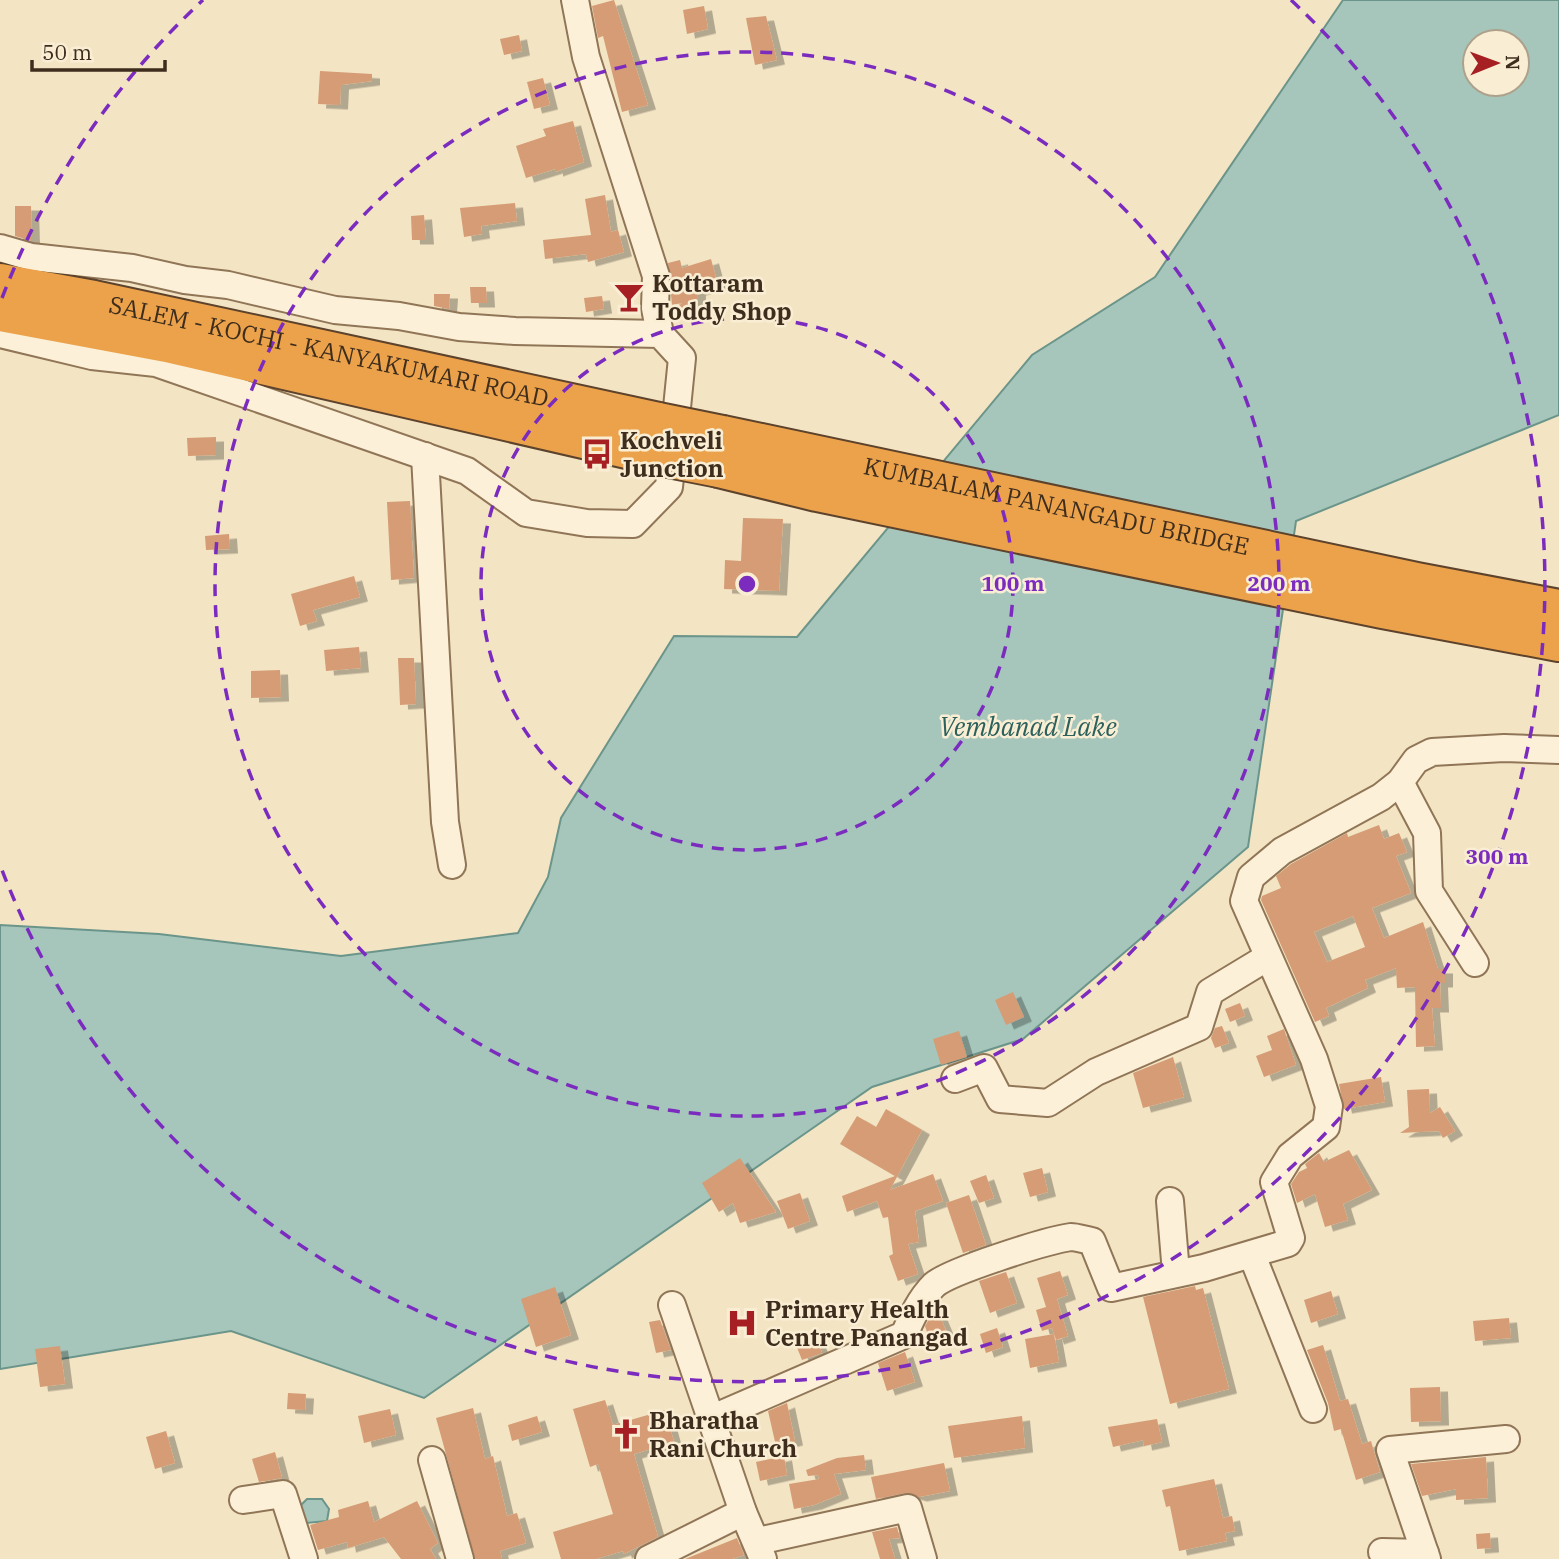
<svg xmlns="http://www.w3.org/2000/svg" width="1559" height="1559" viewBox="0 0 1559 1559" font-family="'IBM Plex Serif',serif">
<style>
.water{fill:#a6c6bc;stroke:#6b958a;stroke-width:2;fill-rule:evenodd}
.building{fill:#d59c75;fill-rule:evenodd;filter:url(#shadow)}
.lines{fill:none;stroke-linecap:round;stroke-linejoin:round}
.minor-casing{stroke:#907557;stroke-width:30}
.highway-casing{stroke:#5d422c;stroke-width:42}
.minor{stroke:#fcf1d8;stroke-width:26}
.highway{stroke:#eba24b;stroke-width:38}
.highway-bridge-casing{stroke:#5d422c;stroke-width:42;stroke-linecap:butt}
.highway-bridge{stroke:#eba24b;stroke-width:38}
.ring{fill:none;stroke:#7b2cbf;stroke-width:3.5;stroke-dasharray:12 9}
.labels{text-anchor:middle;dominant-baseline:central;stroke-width:5;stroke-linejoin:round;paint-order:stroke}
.poi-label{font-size:24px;font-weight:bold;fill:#3e2d1d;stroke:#f9eed4;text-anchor:start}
.street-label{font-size:24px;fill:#3e2d1d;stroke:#f9eed4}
.water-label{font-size:26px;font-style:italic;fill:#2b605c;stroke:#f9eed4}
.centre{fill:#7b2cbf;stroke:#f9eed4;stroke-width:3.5}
.ring-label{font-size:21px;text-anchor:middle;font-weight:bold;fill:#7b2cbf;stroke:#f9eed4;stroke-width:5;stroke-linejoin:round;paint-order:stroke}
</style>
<defs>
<filter id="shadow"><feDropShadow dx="8" dy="4.5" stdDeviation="0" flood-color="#0004"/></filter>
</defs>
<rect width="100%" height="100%" fill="#f3e4c3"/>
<g class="water">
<path d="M1343 0H1559V415L1296 521 1248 847 1023 1039 872 1087 424 1398 231 1331 0 1369V925L159 934 341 956 518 933 548 877 561 818 674 636 797 637 1032 355 1155 277ZM1475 42H1517V84H1475Z"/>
<path d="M307 1499H322L329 1509 327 1521 306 1523 296 1510Z"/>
</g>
<g class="building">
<path d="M614 0 648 105 622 112 603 36 598 38 592 6Z"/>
<path d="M704 6 708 29 687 34 683 10Z"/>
<path d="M766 16 777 60 755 65 746 18Z"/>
<path d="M519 35 522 51 504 55 500 39Z"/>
<path d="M320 71 372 74V81L341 85 340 105 318 104Z"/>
<path d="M543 78 550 105 534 109 527 82Z"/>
<path d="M573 121 584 162 555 172V169L526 178 516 146 546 136 543 129Z"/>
<path d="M605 195 611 232 618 230 624 252 588 262 586 254 545 259 543 240 591 235 585 199Z"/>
<path d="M515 203 517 221 481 226 482 234 464 237 460 208Z"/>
<path d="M15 206H31L32 241 15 236Z"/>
<path d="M424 215 426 240H412L411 216Z"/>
<path d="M711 259 718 285 698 291 697 313 674 312 682 303 672 305 668 263 680 260 682 268Z"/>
<path d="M470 287H486L487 303H471Z"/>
<path d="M434 294H450L449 309 434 306Z"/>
<path d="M602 296 604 309 586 312 584 298Z"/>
<path d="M216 437V455L188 456 187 438Z"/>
<path d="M410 501 414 578 391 580 387 502Z"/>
<path d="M743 518 783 519 779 591 724 589 725 560 741 561Z"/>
<path d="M229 534 230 549 206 550 205 536Z"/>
<path d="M354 576 360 597 313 610 317 621 300 626 291 594Z"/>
<path d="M359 647 361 668 326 671 324 650Z"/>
<path d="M398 658H414L416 704 400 705Z"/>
<path d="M280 670 281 697 251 698V671Z"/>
<path d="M1379 825 1384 839 1399 833 1407 852 1396 856 1411 893 1372 908 1384 938 1423 922 1438 969H1445V983H1440L1441 1008H1432L1435 1046 1416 1047 1415 987 1397 988 1396 968 1365 980 1368 988 1326 1008 1329 1016 1315 1022 1261 900 1262 896 1281 888 1276 876 1291 864 1347 833 1348 837ZM1353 916 1365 947 1327 962 1314 932Z"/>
<path d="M1013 992 1024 1017 1006 1025 995 1000Z"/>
<path d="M1240 1003 1245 1016 1230 1022 1225 1009Z"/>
<path d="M1222 1026 1229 1043 1215 1048 1211 1038 1215 1028Z"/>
<path d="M1284 1029 1296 1065 1264 1077 1256 1056 1272 1050 1267 1036Z"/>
<path d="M959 1031 967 1057 941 1065 933 1039Z"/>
<path d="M1173 1057 1184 1097 1143 1108 1133 1073Z"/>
<path d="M1381 1077 1385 1102 1344 1109 1339 1084Z"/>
<path d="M1429 1089 1430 1113 1440 1107 1455 1131 1443 1138 1439 1131 1400 1133 1409 1127 1407 1090Z"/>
<path d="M886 1109 922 1130 890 1190 933 1174 943 1201 915 1211 919 1242 908 1244 918 1274 898 1281 889 1256 893 1254 888 1217 883 1218 877 1201 847 1212 842 1196 895 1176 840 1144 857 1116 876 1127Z"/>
<path d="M1349 1150 1372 1190 1343 1204 1348 1220 1325 1227 1315 1194 1297 1203 1291 1184 1299 1172 1307 1168 1305 1164 1319 1153 1324 1162Z"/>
<path d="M740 1158 776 1212 740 1223 733 1203 719 1212 702 1183Z"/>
<path d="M1042 1168 1048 1192 1030 1197 1023 1173Z"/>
<path d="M986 1175 994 1198 979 1203 970 1181Z"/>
<path d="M800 1193 810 1221 788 1229 777 1201Z"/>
<path d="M969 1195 986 1245 963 1253 946 1203Z"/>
<path d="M1060 1271 1068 1295 1057 1299 1068 1336 1056 1340 1052 1328 1042 1331 1036 1310 1046 1307 1037 1278Z"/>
<path d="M1006 1272 1017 1303 990 1313 979 1281Z"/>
<path d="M1195 1286 1196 1290 1203 1288 1229 1389 1170 1404 1143 1297Z"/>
<path d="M555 1287 571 1335 536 1347 521 1299Z"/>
<path d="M1331 1291 1338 1314 1311 1323 1304 1300Z"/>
<path d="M936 1307 946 1331 929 1338 925 1326Z"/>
<path d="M1509 1318 1511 1338 1475 1341 1473 1321Z"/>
<path d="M660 1320 671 1350 656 1353 649 1322Z"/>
<path d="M997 1328 1003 1347 986 1353 980 1334Z"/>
<path d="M1054 1334 1059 1362 1030 1368 1025 1339Z"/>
<path d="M816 1338 822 1353 802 1360 796 1345Z"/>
<path d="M1323 1345 1340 1401 1348 1399 1362 1444 1371 1441 1380 1472 1356 1480 1341 1429 1334 1431 1328 1403 1307 1350Z"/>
<path d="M60 1346 65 1384 40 1387 35 1349Z"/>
<path d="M905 1352 915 1382 887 1391 878 1363Z"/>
<path d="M1440 1387 1441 1421 1411 1422 1410 1388Z"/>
<path d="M288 1393 306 1394 305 1410 287 1409Z"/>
<path d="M605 1400 613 1425 665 1410 674 1442 634 1454 658 1537 624 1554 623 1551 596 1559H561L553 1532 613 1514 598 1464 590 1467 573 1409Z"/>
<path d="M787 1403 795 1441 776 1446 768 1411Z"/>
<path d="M473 1408 485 1459 493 1456 507 1516 517 1513 526 1543 500 1551 502 1559H475L436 1418Z"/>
<path d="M390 1409 396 1435 364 1443 358 1416Z"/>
<path d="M537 1416 542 1432 512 1441 508 1425Z"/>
<path d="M1022 1416 1025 1448 954 1458 948 1426Z"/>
<path d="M1157 1419 1162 1442 1144 1446 1143 1440 1113 1447 1108 1427Z"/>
<path d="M166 1431 175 1463 155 1469 146 1437Z"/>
<path d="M275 1452 282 1478 259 1482 252 1459Z"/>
<path d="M864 1455 866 1470 834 1474 841 1494 814 1505 794 1509 789 1484 819 1479 818 1475 808 1476 806 1470 837 1458Z"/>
<path d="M784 1456 787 1475 760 1481 756 1462Z"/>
<path d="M1486 1457 1488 1498 1456 1500V1489L1422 1496 1411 1464Z"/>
<path d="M944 1463 950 1491 919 1497 905 1493 876 1499 871 1477Z"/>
<path d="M1214 1479 1223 1518 1232 1516 1235 1531 1225 1533 1227 1541 1179 1551 1170 1506 1166 1507 1162 1490Z"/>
<path d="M368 1501 374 1522 417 1501 438 1543 430 1549 436 1559H401L384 1537 348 1548 347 1542 318 1550 310 1525 339 1517 338 1510Z"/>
<path d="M897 1527 900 1538 889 1539 895 1559H880L872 1532Z"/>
<path d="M1490 1533 1491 1548 1477 1549 1476 1534Z"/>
<path d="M737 1538 744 1555 732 1559H685Z"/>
</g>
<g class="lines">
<g class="minor-casing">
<g id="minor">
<path d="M575 0 586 57 656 276 655 308 660 334"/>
<path d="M0 248 31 257 132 268 185 280 228 285 335 310 399 316 459 327 515 331 660 334 682 358 669 487 633 524 587 523 526 513 467 471 156 363 92 356 0 334"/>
<path d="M425 456 445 822 452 865"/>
<path d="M1400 782 1427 833 1429 891 1475 963"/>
<path d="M955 1079 984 1068 1000 1099 1048 1103 1096 1072 1199 1027 1210 992 1268 957"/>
<path d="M1170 1201 1176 1273"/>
<path d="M1252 1255 1313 1409"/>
<path d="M672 1305 743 1512 763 1559"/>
<path d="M713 1418 904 1335C912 1317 920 1299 934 1285 950 1271 1048 1240 1071 1237 1077 1237 1085 1240 1092 1241L1111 1288 1204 1268 1288 1243 1291 1238 1274 1182 1290 1156 1326 1127 1329 1106 1314 1059 1244 901 1251 877 1282 851 1381 797 1400 782 1416 760 1432 752 1504 748 1559 750"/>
<path d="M432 1460 460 1559"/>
<path d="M243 1500 283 1494 304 1559"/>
<path d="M758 1541 908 1508 923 1559"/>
<path d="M1382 1552 1425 1553"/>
<path d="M649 1559 743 1512"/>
<path d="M1427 1559 1390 1450 1506 1439"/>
</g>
</g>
<g class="highway-casing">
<g id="highway">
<path id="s1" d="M0 283 94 300 659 422"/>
<path d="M0 312 167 343 653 455"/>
<path id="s2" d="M723 435 1417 582 1559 609"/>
<path d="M719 468 817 492 1382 609 1559 642"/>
</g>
</g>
<use href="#minor" class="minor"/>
<use href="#highway" class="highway"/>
<g class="highway-bridge-casing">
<g id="highway-bridge">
<path d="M659 422 723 435"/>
<path d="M653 455 719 468"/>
</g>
</g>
<use href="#highway-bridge" class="highway-bridge"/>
</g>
<g class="ring">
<circle cx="747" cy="584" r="266"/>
<circle cx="747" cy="584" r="532"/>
<path d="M2 298A798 798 0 0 1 203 0M1291 0A798 798 0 1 1 2 870"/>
</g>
<defs>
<g id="bar-bare" transform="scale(2.415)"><path d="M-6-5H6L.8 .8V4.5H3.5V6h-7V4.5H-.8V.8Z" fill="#a62023" stroke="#f9eed4" stroke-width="2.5" paint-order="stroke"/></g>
<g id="bus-bare" transform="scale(2.415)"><path d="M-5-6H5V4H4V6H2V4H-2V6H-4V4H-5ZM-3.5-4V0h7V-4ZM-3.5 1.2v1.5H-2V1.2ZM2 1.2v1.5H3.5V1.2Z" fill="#a62023" stroke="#f9eed4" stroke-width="2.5" paint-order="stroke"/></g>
<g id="hospital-bare" transform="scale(2.415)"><path d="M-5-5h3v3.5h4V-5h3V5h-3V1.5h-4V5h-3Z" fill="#a62023" stroke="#f9eed4" stroke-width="2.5" paint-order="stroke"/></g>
<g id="church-bare" transform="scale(2.415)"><path d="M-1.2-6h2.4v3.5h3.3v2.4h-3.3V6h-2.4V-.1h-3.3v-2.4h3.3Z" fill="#a62023" stroke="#f9eed4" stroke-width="2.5" paint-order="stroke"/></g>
</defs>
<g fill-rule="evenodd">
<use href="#bar-bare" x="629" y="297"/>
<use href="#bus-bare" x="597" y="454"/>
<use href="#hospital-bare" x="742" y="1323"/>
<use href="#church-bare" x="626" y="1434"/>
</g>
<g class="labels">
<g class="poi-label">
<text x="652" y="283">Kottaram<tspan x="652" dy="28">Toddy Shop</tspan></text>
<text x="620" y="440">Kochveli<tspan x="620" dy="28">Junction</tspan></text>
<text x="765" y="1309">Primary Health<tspan x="765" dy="28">Centre Panangad</tspan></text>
<text x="649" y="1420">Bharatha<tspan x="649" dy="28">Rani Church</tspan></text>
</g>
<g class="street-label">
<text stroke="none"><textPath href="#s1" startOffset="336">SALEM - KOCHI - KANYAKUMARI ROAD</textPath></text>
<text stroke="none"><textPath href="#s2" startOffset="341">KUMBALAM PANANGADU BRIDGE</textPath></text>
</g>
<g class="water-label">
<text x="1028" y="726">Vembanad Lake</text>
</g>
</g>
<circle cx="747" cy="584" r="10" class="centre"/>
<g class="ring-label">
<text x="1013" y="591">100 m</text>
<text x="1279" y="591">200 m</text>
<text x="1497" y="864">300 m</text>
</g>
<g transform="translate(1496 63) rotate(89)"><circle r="33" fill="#f9eed4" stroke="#aea18b" stroke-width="2"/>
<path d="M0-5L12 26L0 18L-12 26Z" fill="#a62023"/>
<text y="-10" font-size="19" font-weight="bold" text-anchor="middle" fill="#3e2d1d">N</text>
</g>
<path d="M32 60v10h133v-10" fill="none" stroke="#3e2d1d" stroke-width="3.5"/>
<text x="42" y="60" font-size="21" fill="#3e2d1d" stroke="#f9eed4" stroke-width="5" paint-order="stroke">50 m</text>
</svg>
